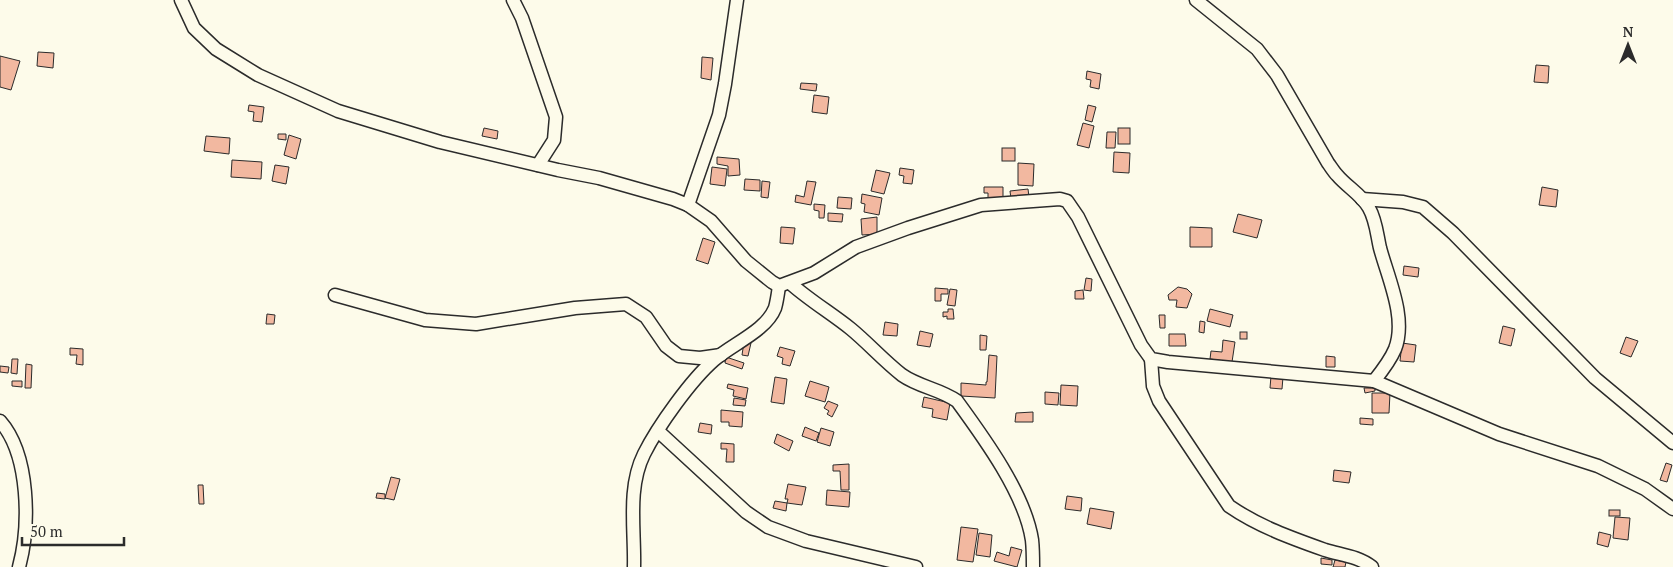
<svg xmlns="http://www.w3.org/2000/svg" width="1673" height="567" viewBox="0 0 1673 567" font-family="'PT Serif',serif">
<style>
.building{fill:#f2b8a0;stroke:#2b2b2b}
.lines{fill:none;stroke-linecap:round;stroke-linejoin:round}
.minor-casing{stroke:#2b2b2b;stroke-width:15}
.minor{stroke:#fdfbea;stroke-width:12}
</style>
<rect width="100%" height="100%" fill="#fdfbea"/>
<g class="building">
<path d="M38 52 54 53 53 68 37 66Z"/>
<path d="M0 56 20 61 11 90 0 87Z"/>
<path d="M702 57 713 58 711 80 701 78Z"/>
<path d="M1536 65 1549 66 1548 83 1534 82Z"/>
<path d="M1087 71 1101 74 1099 89 1090 87 1091 80 1086 79Z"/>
<path d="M801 83 817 84 816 91 800 89Z"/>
<path d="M814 95 829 97 827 114 812 112Z"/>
<path d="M249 105 264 107 262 122 253 121 254 112 248 111Z"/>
<path d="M1088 105 1096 107 1092 122 1085 120Z"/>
<path d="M1083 123 1094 126 1089 148 1077 145Z"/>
<path d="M484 128 498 131 497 139 482 136Z"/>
<rect x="1118" y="128" width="12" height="16"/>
<path d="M1107 132H1116L1115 148H1106Z"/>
<path d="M278 134H286V140L278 139Z"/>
<path d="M289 135 301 139 296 159 284 155Z"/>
<path d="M206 136 230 138 229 154 204 151Z"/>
<rect x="1002" y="148" width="13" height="13"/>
<path d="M1114 152 1130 153 1129 173 1113 172Z"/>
<path d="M717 157 739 159 740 175 728 176V166L717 164Z"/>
<path d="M232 160 262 162 261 179 231 177Z"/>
<path d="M1018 163 1034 164 1033 186 1018 185Z"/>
<path d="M275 165 289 167 286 184 272 181Z"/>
<path d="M712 167 727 169 725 186 710 184Z"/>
<path d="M900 168 914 170 912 184 903 183 904 176 899 175Z"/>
<path d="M876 170 890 173 884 194 871 191Z"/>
<path d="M745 179 760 180V191L744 190Z"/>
<path d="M762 181 770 182 768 198 761 197Z"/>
<path d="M807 181 816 182 811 205 795 202 796 195 804 197Z"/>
<path d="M984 187H1003V198H988V193H984Z"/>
<path d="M1542 187 1558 190 1556 207 1539 205Z"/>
<path d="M1028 189 1029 197 1011 199 1010 191Z"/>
<path d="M862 194 882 198 879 215 864 212 865 204 861 203Z"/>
<path d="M838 197 852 198 851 209 837 208Z"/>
<path d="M814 204 825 205 824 218H819V211L814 210Z"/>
<path d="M828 213 843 214 842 222 828 221Z"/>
<path d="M1238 214 1262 220 1257 238 1233 232Z"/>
<path d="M877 217V234L862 235 861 219Z"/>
<path d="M781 227 795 228 793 244 780 243Z"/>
<path d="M1190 227 1212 228V247H1190Z"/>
<path d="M703 238 715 242 708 264 696 260Z"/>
<path d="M1404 266 1419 268 1418 277 1403 275Z"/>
<path d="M1086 278 1092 279 1091 291 1084 290Z"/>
<path d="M1178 287 1187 289 1192 294 1187 308 1176 307 1177 300H1169L1168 295Z"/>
<path d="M935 288 948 289V294H941V301H935Z"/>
<path d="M950 289 957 290 955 306 947 305Z"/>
<path d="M1083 290 1084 299H1075V291Z"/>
<path d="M948 309H953L954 319H947V316L943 317V312H948Z"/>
<path d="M1210 309 1233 315 1230 327 1207 321Z"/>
<path d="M267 314 275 315 274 324H266Z"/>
<path d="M1159 315H1165V328H1160Z"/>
<path d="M1200 321 1205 322 1204 333 1199 332Z"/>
<path d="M885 322 898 324 897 336 883 335Z"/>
<path d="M1503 326 1515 329 1511 346 1499 343Z"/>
<path d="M920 331 933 334 930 347 917 345Z"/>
<rect x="1240" y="332" width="7" height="7"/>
<path d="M1169 334H1185L1186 346H1169Z"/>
<path d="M980 335 987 336 986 350H980Z"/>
<path d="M1626 337 1638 341 1631 357 1620 353Z"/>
<path d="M1223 340 1235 342 1232 362 1210 359 1211 351 1222 352Z"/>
<path d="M744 342 751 343 748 356 742 355Z"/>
<path d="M1402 343 1416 345 1414 362 1400 361Z"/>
<path d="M780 347 795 351 790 366 782 364 783 358 777 356Z"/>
<path d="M70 348 83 349V365L76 364 77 355H70Z"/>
<path d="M989 355 997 356 995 398 961 396V383L986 385V382H987Z"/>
<path d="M1326 356 1335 357V367H1326Z"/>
<path d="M726 357 744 363 742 369 725 363Z"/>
<path d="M12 359H18L17 374 11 373Z"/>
<path d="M26 364 32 365 31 388H25Z"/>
<path d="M0 366 9 367 8 373 0 372Z"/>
<path d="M1271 376 1283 377 1282 389 1270 388Z"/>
<path d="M775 377 787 379 784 404 771 402Z"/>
<path d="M12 381H22V387L12 386Z"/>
<path d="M810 381 829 387 825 402 805 396Z"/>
<path d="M728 384 748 388 746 399 733 396 734 390 727 388Z"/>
<path d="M1061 385 1078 386 1077 406 1060 405Z"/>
<path d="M1364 388H1375V391L1365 393Z"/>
<path d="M1045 392 1059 393 1058 405 1045 404Z"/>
<path d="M1372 393H1390L1389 413H1372Z"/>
<path d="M924 397 950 403 947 420 932 417 933 409 922 407Z"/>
<path d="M734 398 746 400 745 406 733 405Z"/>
<path d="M828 401 838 405 832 417 827 414 829 411 824 408Z"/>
<path d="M721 410 743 412 742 427 729 426V422H721Z"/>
<path d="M1033 412V422H1015L1016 413Z"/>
<path d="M1360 418 1373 419V425L1360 424Z"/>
<path d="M700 423 712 425 711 434 698 432Z"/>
<path d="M805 427 819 433 816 441 802 436Z"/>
<path d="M821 428 834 432 830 446 817 442Z"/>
<path d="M777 434 793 441 789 451 774 443Z"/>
<path d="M721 443 734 444V462H726L727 449H721Z"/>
<path d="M1666 463 1672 465 1667 482 1660 480Z"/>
<path d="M849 464V490H841L840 471H833V465Z"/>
<path d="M1334 470 1351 472 1349 483 1333 481Z"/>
<path d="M391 477 400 479 394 500 385 498Z"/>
<path d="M788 484 806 487 802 505 787 503 788 499H785Z"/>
<path d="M198 485H203L204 504H199Z"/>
<path d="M827 490 850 492 849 507 826 505Z"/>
<path d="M377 493 385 494V499L376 498Z"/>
<path d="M1067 496 1082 498 1081 511 1065 509Z"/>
<path d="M775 501 787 503 786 511 773 508Z"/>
<path d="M1090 508 1114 512 1111 529 1087 524Z"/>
<rect x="1609" y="510" width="11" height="6"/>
<path d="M1615 517 1630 518 1628 540 1613 538Z"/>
<path d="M961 527 978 529 973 562 957 560Z"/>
<path d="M1599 532 1611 535 1608 547 1597 544Z"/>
<path d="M979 533 992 535 990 557 976 555Z"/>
<path d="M1011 547 1022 550 1017 567 994 561 997 552 1009 556Z"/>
<path d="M1321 558 1332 560V565L1321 564Z"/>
<path d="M1335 560 1346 562 1345 567H1333Z"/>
</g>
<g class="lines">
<g class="minor-casing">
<g id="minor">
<path d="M181 0 194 28 216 49 258 75 338 111 440 142 558 170 599 178 673 199 688 205 711 221 746 261 772 282 779 286 814 273 856 247 908 228 981 205 1060 199 1067 201 1078 217 1141 345 1151 359 1168 362 1374 381 1499 434 1598 466 1645 489 1673 509"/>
<path d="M513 0 522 18 556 117 554 140 538 165"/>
<path d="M1196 0 1257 49 1277 75 1328 163C1331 167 1334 172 1337 175 1347 187 1362 195 1369 208 1376 220 1377 235 1380 248 1388 278 1407 318 1395 349 1390 361 1382 371 1374 381"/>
<path d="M1362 199 1403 202 1423 207 1453 233 1595 378 1673 443"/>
<path d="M688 205 719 115 725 84 737 0"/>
<path d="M790 283C809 300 831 313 851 329 868 343 884 361 902 375 919 387 940 389 957 401 984 438 1025 494 1032 540 1033 549 1033 558 1033 567"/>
<path d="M335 295 425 320 476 324 575 308 626 304 646 317 666 346 679 356 700 358 721 355"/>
<path d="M1151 359 1153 386 1159 401 1229 506C1258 526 1291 538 1325 550 1341 555 1358 556 1372 567"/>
<path d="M0 421C30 455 30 526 19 567"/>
<path d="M658 431 746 512 768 527 806 541 916 567"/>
<path d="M634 567C635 530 627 488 644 454 658 426 691 380 714 360 732 344 766 331 775 308 777 301 778 293 779 286"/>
</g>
</g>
<use href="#minor" class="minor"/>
</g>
<g transform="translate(1628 45)" stroke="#fdfbea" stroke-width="4" paint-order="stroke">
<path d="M0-4L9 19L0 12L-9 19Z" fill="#2b2b2b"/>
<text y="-8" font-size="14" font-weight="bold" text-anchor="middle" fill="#2b2b2b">N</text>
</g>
<path d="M22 537v8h102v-8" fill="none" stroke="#2b2b2b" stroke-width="2.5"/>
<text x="30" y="537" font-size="15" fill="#2b2b2b" stroke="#fdfbea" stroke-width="4" paint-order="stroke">50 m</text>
</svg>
